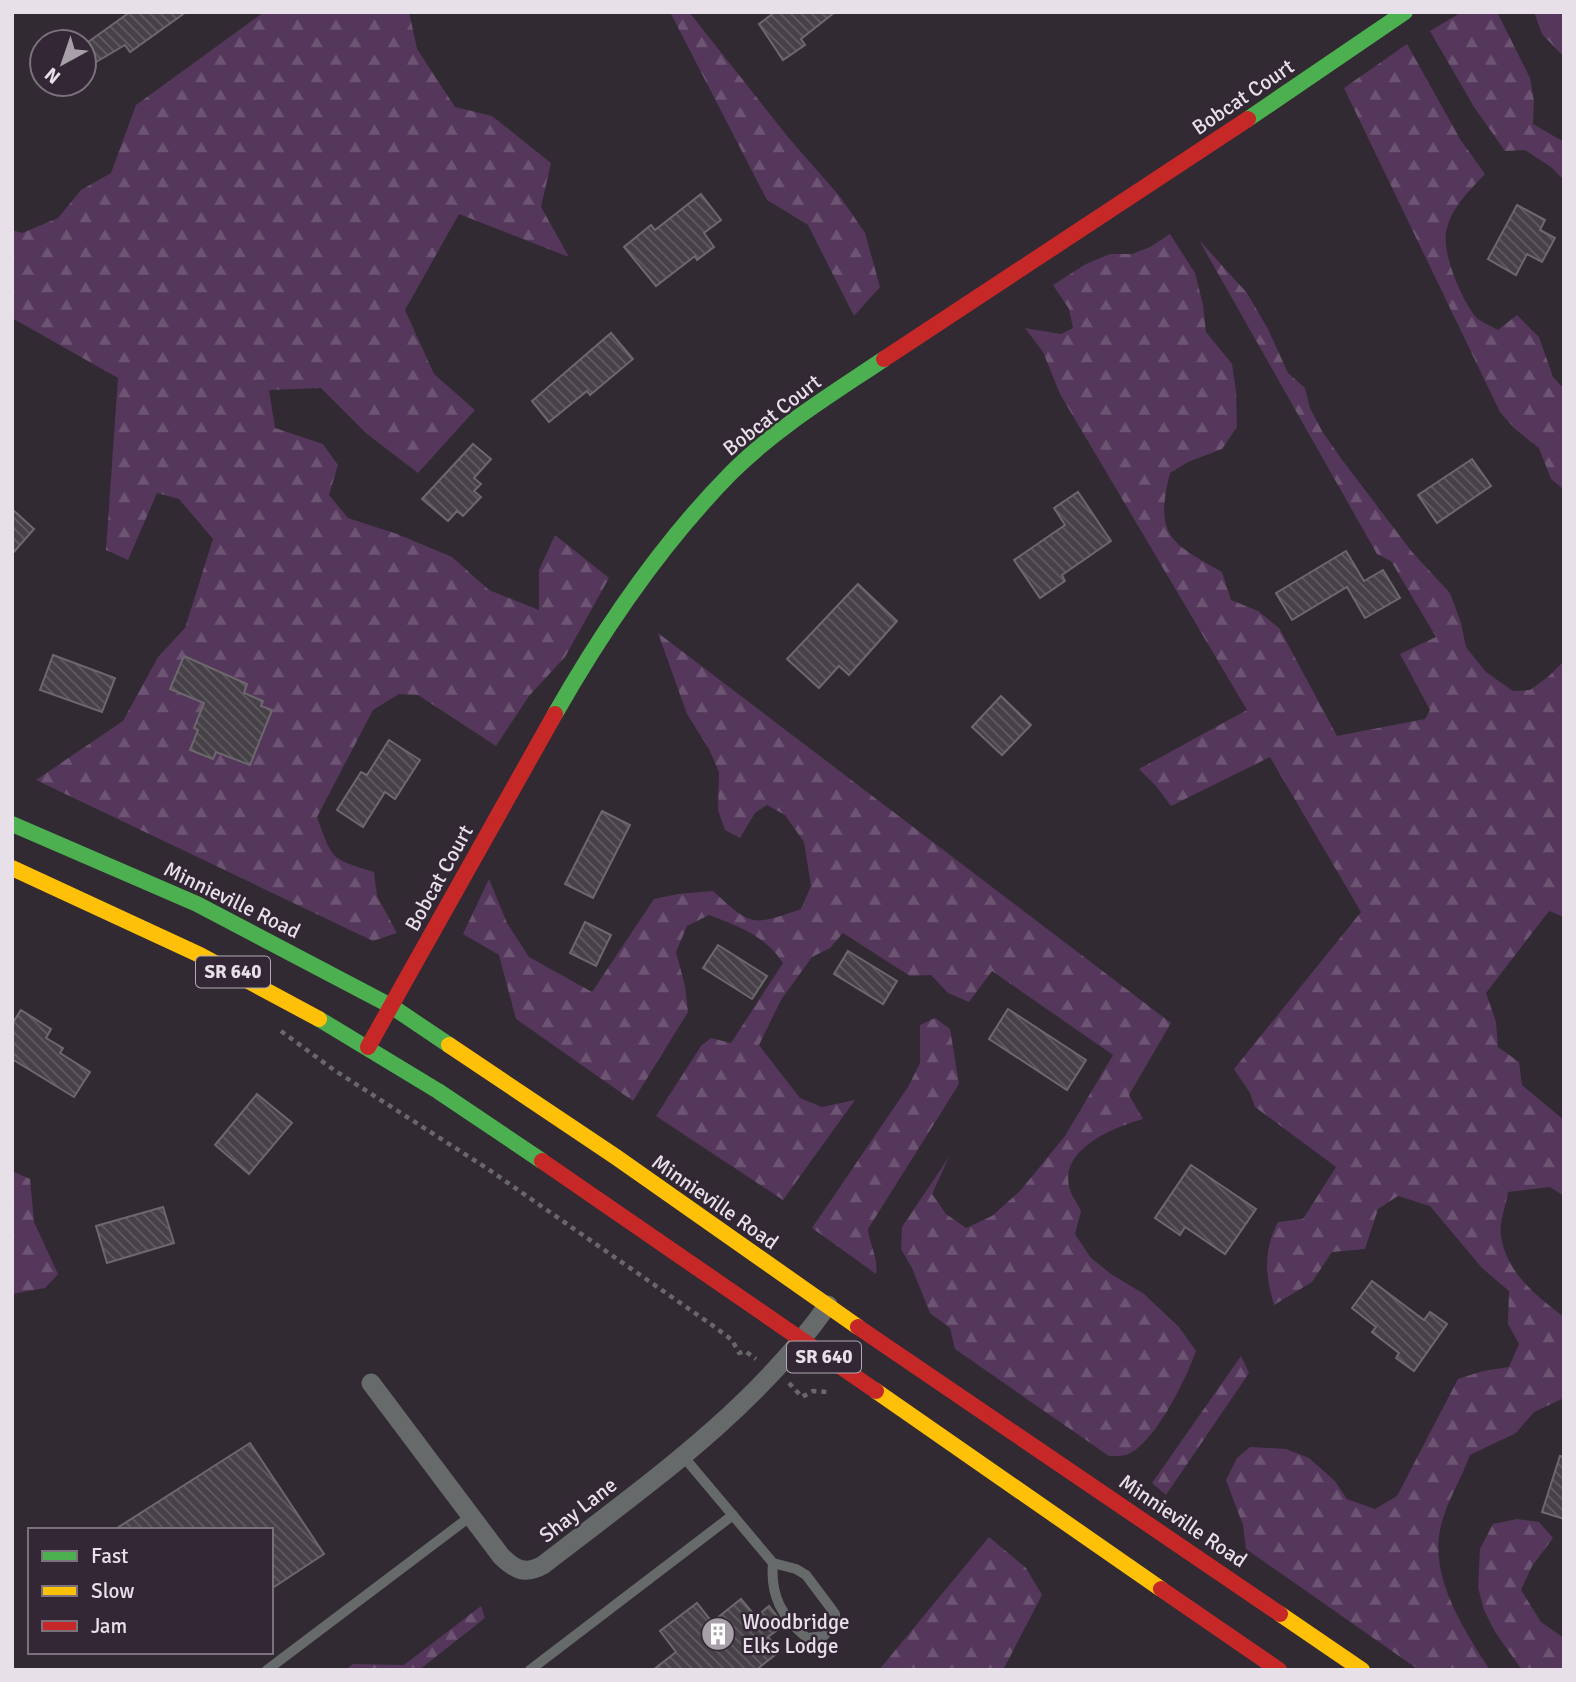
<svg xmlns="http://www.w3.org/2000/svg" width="1576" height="1682" viewBox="0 0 1576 1682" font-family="Signika,sans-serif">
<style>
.forest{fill:url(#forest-firs)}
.building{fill:url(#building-back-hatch);stroke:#6d676e;stroke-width:2}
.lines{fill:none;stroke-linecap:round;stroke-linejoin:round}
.path{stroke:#686769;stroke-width:4.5;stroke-dasharray:5 5;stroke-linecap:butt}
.lane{stroke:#676a6a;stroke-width:10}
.street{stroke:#676a6a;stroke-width:19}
.fast{stroke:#4caf50;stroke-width:16}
.slow{stroke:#ffc107;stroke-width:16}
.jam{stroke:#c62828;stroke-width:16}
.labels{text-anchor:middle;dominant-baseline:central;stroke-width:5;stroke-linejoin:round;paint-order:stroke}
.shield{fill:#332735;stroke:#b1a8b3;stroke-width:2}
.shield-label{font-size:19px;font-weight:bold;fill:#e7e0e9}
.street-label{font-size:21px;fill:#e7e0e9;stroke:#332735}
.poi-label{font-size:21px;fill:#e7e0e9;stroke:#332735;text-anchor:start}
</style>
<defs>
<pattern id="forest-firs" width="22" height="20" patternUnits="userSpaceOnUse" patternTransform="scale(1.75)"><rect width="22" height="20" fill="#54375b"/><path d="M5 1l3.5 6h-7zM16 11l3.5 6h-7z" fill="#6d5473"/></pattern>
<pattern id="building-back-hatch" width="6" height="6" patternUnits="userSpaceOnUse" patternTransform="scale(1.75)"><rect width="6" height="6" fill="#464147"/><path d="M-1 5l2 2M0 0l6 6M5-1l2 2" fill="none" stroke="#615c62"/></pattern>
</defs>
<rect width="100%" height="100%" fill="#312a32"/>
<g class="forest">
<path d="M264 12H409L417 49 455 107 492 116 551 163 541 207 569 257 459 214 405 310 434 374 475 410 418 473 367 434 321 388 269 390 275 428 323 444 338 465 329 495 348 518 397 534 452 557 489 590 539 610V570L555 535 609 578 565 657 529 696 496 746 418 695 399 694 373 710 317 817C333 861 330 858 374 872L377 896 397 933 373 941 36 780 123 721 158 657 185 628 213 539 179 499 157 493 128 560 106 550 118 378 12 318V230L22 233 58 218 81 190 111 173 136 105Z"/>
<path d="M670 12H689L788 137 841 198 865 233 880 287 854 316 808 225 767 200Z"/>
<path d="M1462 12H1497L1530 78 1534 101 1533 124 1564 142V180L1551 167 1525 150 1505 151 1474 107 1430 31Z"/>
<path d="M1534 12H1564V57L1542 34Z"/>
<path d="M1407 44 1460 139 1485 174C1469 191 1453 206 1447 228 1440 250 1461 298 1475 316 1480 322 1491 326 1498 330L1517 315 1539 337 1553 377 1564 389V490L1551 479 1539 448 1515 429 1500 412 1344 88Z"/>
<path d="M1170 234 1195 273 1203 305 1206 332 1232 364 1236 391 1237 427 1222 449 1188 462 1170 473C1154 537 1171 543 1222 572L1231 600 1258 611 1279 628 1337 736 1425 719 1430 710 1400 654 1436 637 1391 561 1377 554 1199 240 1247 293 1268 329 1288 373 1305 388 1310 408 1322 431 1340 457 1412 552 1450 593 1461 623 1466 647 1486 672 1513 691 1530 690 1549 676 1564 661V917L1549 911 1486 993 1496 1022 1498 1047 1519 1062 1522 1085 1564 1120V1196L1550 1187 1508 1192C1506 1205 1499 1223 1501 1236 1506 1272 1536 1296 1564 1317V1398L1534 1412 1516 1433 1470 1455C1461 1480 1445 1504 1440 1530 1430 1578 1465 1632 1490 1670H1419L1246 1549 1243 1525 1226 1480 1237 1458 1250 1447 1286 1449 1309 1458 1335 1481 1347 1499 1375 1509 1397 1496 1458 1379 1483 1371 1509 1367 1519 1344 1508 1324 1509 1291 1482 1268 1430 1206 1398 1196 1378 1209 1365 1249 1332 1252 1312 1282 1274 1305C1265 1273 1263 1252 1278 1222L1303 1219 1336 1167 1255 1107 1250 1093 1234 1069 1361 912 1270 757 1171 806 1156 786 1139 769 1247 710 1060 394 1043 352 1025 328 1061 334 1073 328 1069 309 1053 285 1086 264 1110 254H1132L1150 247Z"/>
<path d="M658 633 1171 1023 1129 1095 1143 1119C1115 1127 1061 1148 1069 1186 1070 1194 1078 1204 1081 1211L1075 1234 1091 1258 1111 1274 1144 1294 1179 1327 1196 1351C1187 1377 1154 1446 1126 1455 1121 1456 1114 1456 1109 1456L955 1349 950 1328 930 1313 912 1268 901 1249 902 1227 949 1157 932 1194 946 1214 966 1228 992 1216 1020 1191 1065 1136 1113 1055 992 971 969 1002 948 993 931 975 910 976 843 933 830 948 812 957 781 1000 759 1045 800 1098 822 1107 855 1100 783 1200 656 1116 701 1046 711 1038 731 1043 783 963C764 935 740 927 709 915L687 926 676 952 685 986 688 1012 633 1101 516 1019 499 955 463 934 489 879 507 923 529 957 592 992 654 899 678 894 713 891C752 927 752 926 801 909L811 886 804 842 785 815 767 805 755 813 740 838 725 830 718 810 719 772 709 749 687 714Z"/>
<path d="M935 1018 950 1029 959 1084 868 1229C869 1243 879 1260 876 1274L812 1228 908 1087 920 1063V1025Z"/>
<path d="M12 1171 30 1179 34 1222 58 1274 45 1288 12 1294Z"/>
<path d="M1241 1356 1249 1373 1166 1495 1152 1483Z"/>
<path d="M1517 1519 1539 1522 1553 1538 1532 1566 1521 1590 1541 1622 1564 1638V1670H1522L1495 1632 1484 1610 1478 1587 1480 1549 1493 1524Z"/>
<path d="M989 1537 1026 1568 1042 1595 1003 1670H879Z"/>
<path d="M481 1606 485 1618 419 1670H345L353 1664 404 1665Z"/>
</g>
<g class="building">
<path d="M130 12H186L130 52 125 45 84 69V45Z"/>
<path d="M775 12H835L801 39 805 45 783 60 759 24Z"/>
<path d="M701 194 721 220 704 233 714 247 697 260 695 256 656 286 624 247 651 225 655 230Z"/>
<path d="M1517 205 1545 220 1540 230 1555 238 1542 262 1527 254 1516 275 1488 259Z"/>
<path d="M611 333 633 359 590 395 587 391 549 422 532 401Z"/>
<path d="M473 444 491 459 474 478 481 484 474 491 481 497 463 516 457 511 448 521 422 499Z"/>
<path d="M1472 459 1491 486 1437 523 1418 495Z"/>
<path d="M1078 492 1111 541 1062 575 1065 581 1040 598 1014 560 1065 525 1054 508Z"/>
<path d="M12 509 34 529 12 554Z"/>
<path d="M1346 551 1364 581 1383 570 1400 598 1365 618 1347 587 1292 620 1276 593Z"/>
<path d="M858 584 897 621 849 675 839 666 819 688 787 659Z"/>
<path d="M53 655 115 678 102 712 40 690Z"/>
<path d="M184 656 247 684 244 693 263 701 261 706 272 710 250 765 216 752 213 759 190 750 198 730 194 728 204 703 170 689Z"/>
<path d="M1001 696 1031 725 1002 755 972 727Z"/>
<path d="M389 740 420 760 395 799 385 792 363 827 337 810 361 772 367 775Z"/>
<path d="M602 811 630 825 593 898 565 884Z"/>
<path d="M585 922 611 935 596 966 570 953Z"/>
<path d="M718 945 767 976 752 999 703 968Z"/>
<path d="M848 951 897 981 883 1004 834 974Z"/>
<path d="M1008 1009 1086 1060 1067 1090 989 1039Z"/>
<path d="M21 1010 51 1029 46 1038 63 1048 60 1053 90 1072 74 1097 12 1059V1024Z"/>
<path d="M257 1094 292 1123 249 1174 215 1145Z"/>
<path d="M1191 1165 1256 1209 1225 1254 1185 1227 1180 1235 1155 1218Z"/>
<path d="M163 1207 174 1243 107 1263 96 1226Z"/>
<path d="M1372 1281 1424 1320 1430 1312 1447 1324 1414 1371 1396 1358 1399 1353 1372 1332 1376 1327 1352 1308Z"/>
<path d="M250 1443 324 1554 271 1589V1530H114Z"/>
<path d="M1560 1456 1564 1457V1519L1542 1512Z"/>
<path d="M741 1599 756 1617 769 1606 784 1625 768 1637 780 1651 756 1670H653L676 1652 660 1631 697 1603 712 1622Z"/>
</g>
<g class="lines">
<g class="path">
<path d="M281 1031 334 1070 488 1169 712 1325 732 1340 739 1353 745 1351 756 1359"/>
<path d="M789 1383 802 1397 813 1391 828 1392"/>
</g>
<g class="lane">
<path d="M683 1456 773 1563 796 1569 806 1575 830 1607 835 1614V1622L824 1636 807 1638C782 1617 770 1596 773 1563"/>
<path d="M267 1670 471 1516"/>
<path d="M530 1670 733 1515"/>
</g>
<path class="street" d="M371 1383 501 1556C515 1570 525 1575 543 1565 645 1486 753 1411 828 1305"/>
<g class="fast">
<path d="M1248 119 1405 12"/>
<path d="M555 714C604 628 661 544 731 473 776 428 832 394 884 359"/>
<path d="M12 824 197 904 391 1006 449 1045"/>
<path d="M319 1019 438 1091 542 1161"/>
</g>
<g class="slow">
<path d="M12 868 200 955 319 1019"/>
<path d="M449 1045 616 1157 858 1327"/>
<path d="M876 1391 1161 1589"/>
<path d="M1280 1614 1362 1670"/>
</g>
<g class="jam">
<path d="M884 359 1248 119"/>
<path d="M368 1047 555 714"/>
<path d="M542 1161 876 1391"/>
<path d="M858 1327 1280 1614"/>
<path d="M1161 1589 1279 1670"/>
</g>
</g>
<defs>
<g id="building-disc" transform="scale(1.75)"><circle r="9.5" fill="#a7a0a9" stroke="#332735"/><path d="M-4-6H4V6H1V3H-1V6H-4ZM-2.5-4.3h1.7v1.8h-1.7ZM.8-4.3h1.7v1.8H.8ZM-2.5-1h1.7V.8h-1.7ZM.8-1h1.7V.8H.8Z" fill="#fff"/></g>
</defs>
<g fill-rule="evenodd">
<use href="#building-disc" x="718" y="1634"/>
</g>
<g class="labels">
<g class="shield">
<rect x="196" y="956.5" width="74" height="31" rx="5"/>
<rect x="787" y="1341.5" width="74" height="31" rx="5"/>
</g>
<g class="shield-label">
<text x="233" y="972">SR 640</text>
<text x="824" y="1357">SR 640</text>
</g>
<g class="street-label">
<text transform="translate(1243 97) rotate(-34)">Bobcat Court</text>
<text transform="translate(772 415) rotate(-38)">Bobcat Court</text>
<text transform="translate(439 878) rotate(-61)">Bobcat Court</text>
<text transform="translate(232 900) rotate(26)">Minnieville Road</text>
<text transform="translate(715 1202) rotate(35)">Minnieville Road</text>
<text transform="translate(578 1510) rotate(-38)">Shay Lane</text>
<text transform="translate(1183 1521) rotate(34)">Minnieville Road</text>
</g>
<g class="poi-label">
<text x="742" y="1622">Woodbridge<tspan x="742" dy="24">Elks Lodge</tspan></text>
</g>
</g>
<rect width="1576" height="1682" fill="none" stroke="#e7e0e9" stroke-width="28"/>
<rect x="28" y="1528" width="245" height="126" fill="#332735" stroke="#7b717d" stroke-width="2"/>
<rect x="42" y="1551" width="35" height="10" fill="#4caf50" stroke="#7b717d" stroke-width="2"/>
<text x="91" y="1563" font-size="21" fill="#e7e0e9">Fast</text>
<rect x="42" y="1586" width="35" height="10" fill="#ffc107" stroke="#7b717d" stroke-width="2"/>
<text x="91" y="1598" font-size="21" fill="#e7e0e9">Slow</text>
<rect x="42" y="1621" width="35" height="10" fill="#c62828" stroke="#7b717d" stroke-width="2"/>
<text x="91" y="1633" font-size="21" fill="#e7e0e9">Jam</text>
<g transform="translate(63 63) rotate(220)"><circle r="33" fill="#332735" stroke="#7b717d" stroke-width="2"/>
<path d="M0-5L12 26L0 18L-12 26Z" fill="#a7a0a9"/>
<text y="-10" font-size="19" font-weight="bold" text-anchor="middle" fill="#e7e0e9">N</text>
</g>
</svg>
